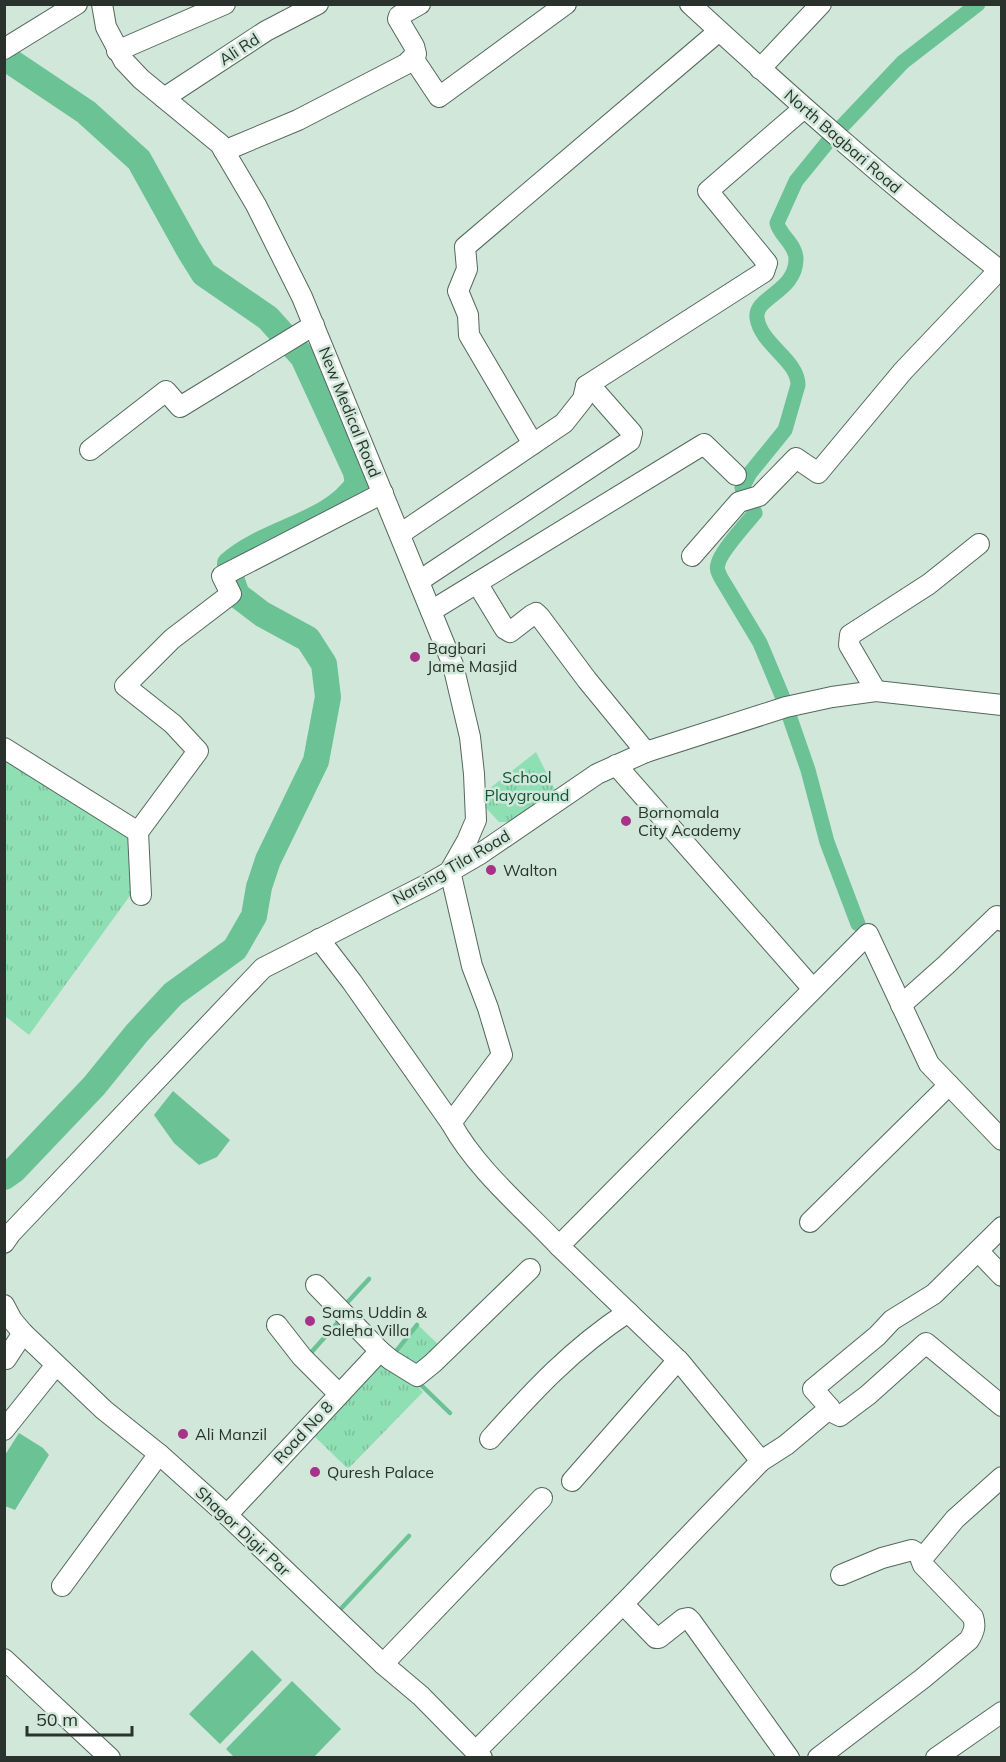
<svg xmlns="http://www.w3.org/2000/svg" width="1006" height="1762" viewBox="0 0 1006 1762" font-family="Mulish,sans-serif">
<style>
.grass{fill:url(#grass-tufts)}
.water{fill:#6ac295}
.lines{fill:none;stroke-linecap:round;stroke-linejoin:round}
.stream{stroke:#6ac295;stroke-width:4.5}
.canal{stroke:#6ac295;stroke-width:15}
.river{stroke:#6ac295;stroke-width:26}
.minor-casing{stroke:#54685d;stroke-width:22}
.minor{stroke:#fff;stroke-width:20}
.poi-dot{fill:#a83189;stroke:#d0e7da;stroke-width:2}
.labels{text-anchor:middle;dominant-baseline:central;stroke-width:5;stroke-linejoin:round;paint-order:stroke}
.street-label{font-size:16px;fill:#29322c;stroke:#d0e7da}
.poi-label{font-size:16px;fill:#29322c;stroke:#d0e7da;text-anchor:start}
.park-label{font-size:16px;fill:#0f5537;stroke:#d0e7da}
</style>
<defs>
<pattern id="grass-tufts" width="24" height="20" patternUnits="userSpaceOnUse" patternTransform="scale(1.5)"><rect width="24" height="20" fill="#8fdfb4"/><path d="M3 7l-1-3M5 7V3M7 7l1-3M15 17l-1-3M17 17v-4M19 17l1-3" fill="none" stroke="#7bc09b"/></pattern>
</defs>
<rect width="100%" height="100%" fill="#d0e7da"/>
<g class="grass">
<path d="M5 746 130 837 137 886 29 1035 5 1016Z"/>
<path d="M536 752 556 792 508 822H499L486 808 485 792Z"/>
<path d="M419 1326 441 1347 418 1370 399 1352Z"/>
<path d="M382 1361 401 1369 423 1392 348 1469 310 1432Z"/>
</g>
<g class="water">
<path d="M173 1091 230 1140 217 1157 199 1165 174 1143 154 1115Z"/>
<path d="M19 1433 43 1448 49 1455 15 1510 5 1506V1455Z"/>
<path d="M252 1650 282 1680 220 1744 189 1714Z"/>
<path d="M292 1681 341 1729 314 1757H234L226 1749Z"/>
</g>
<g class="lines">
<g class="stream">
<path d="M344 1306 369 1279"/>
<path d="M394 1354 417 1325"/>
<path d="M308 1356 340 1320"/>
<path d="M421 1385 450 1413"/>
<path d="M336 1614 409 1536"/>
</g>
<g class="canal">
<path d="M783 698 760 643 721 578C719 574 716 569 718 564 720 552 746 524 755 513L742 488 750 473 785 430 798 385C798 360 761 345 757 318 754 297 796 292 796 259 796 244 780 236 777 223L796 181 831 138 903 62 978 4"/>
<path d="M790 718 808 770 827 842 858 924"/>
</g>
<path class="river" d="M4 57 86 112 139 160 189 250 204 274 268 318 303 357 356 472 358 484C332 525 266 532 230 564L232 581 237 595 262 614 308 639 324 664 328 697 316 761 268 860 259 887 254 916 235 949 173 994 137 1033 94 1086 14 1170 4 1177"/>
<g class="minor-casing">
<g id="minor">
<path d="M102 4 106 27 124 61 141 79 220 144 256 205 302 297 453 665 470 737 474 774 476 820 467 841 450 871 472 966 488 1008 502 1055 451 1123C477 1170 522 1207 559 1246"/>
<path d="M690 4C791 97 893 188 1002 272"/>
<path d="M4 49 77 4"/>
<path d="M117 51 225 4"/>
<path d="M413 58 439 97 566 4"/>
<path d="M760 69 821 4"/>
<path d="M164 98 266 31 318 4"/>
<path d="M224 151 298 120 406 64 416 54 414 46 398 19 399 16 420 4"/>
<path d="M533 444 469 335 468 315 458 291 467 269 465 247 719 31"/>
<path d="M90 450 166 391 180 407 314 325"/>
<path d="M400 534 564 423 583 399 586 386 764 272 767 263 708 191 804 108"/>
<path d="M692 556 739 502 759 496 796 458 818 473 903 371 999 270"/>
<path d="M419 581 630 441 632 433 596 392 586 386"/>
<path d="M477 583 505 629 510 632 532 615 536 613 540 617 587 680 646 752"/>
<path d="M431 611 699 447 704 444 736 475"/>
<path d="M876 691 849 645 850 635 929 584 979 544"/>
<path d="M4 748 138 832 141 895"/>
<path d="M616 765 813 989"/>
<path d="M138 832 198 751 173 724 125 686 172 639 231 594 222 576 383 493"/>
<path d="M319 939 352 982 451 1123"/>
<path d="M901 1005 946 965 997 916 1002 921"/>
<path d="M810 1222 949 1085"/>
<path d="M4 1243 11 1233 263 968 430 883 480 854 597 774 646 752 786 707 832 697 876 691 1002 705"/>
<path d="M978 1251 1002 1276"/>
<path d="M316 1285 380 1351"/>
<path d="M4 1305 12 1320 23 1333 104 1410 159 1454 227 1515 383 1664 421 1696 482 1758"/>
<path d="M277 1325 302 1357 339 1394"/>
<path d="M4 1359H6L23 1333"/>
<path d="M828 1410 840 1416 868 1395 926 1343 1002 1406"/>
<path d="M4 1430 56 1365"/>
<path d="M490 1439C534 1390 572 1349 628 1312"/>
<path d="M761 1461 680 1362 559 1246 868 934 929 1064 1002 1140"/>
<path d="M572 1481 678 1360"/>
<path d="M227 1515 380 1351 391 1360 417 1376 433 1363 530 1269"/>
<path d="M841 1575 882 1558 912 1550 923 1557"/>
<path d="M62 1586 159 1454"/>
<path d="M623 1604 656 1638H659L683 1619 688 1618 691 1621 789 1758"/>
<path d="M4 1659 110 1758"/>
<path d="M383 1664 542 1498"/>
<path d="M476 1751 623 1604 761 1461 786 1445 830 1408 813 1389 877 1336 892 1320 934 1294 1002 1227"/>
<path d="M818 1758 922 1679 969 1640C974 1632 976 1626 973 1617L923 1565 921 1560 955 1519 1002 1477"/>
<path d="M936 1758 1002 1712"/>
</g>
</g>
<use href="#minor" class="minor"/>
</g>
<g class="poi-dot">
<circle cx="415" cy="657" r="6"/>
<circle cx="626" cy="821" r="6"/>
<circle cx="491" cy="870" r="6"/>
<circle cx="310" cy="1321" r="6"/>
<circle cx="183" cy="1434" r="6"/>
<circle cx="315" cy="1472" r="6"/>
</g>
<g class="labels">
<g class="street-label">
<text transform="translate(239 49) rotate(-33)">Ali Rd</text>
<text transform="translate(843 141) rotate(41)">North Bagbari Road</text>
<text transform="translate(350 412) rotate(68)">New Medical Road</text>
<text transform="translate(451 867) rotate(-30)">Narsing Tila Road</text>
<text transform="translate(303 1432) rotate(-47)">Road No 8</text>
<text transform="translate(243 1531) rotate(43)">Shagor Digir Par</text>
</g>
<g class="poi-label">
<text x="427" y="648">Bagbari<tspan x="427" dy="18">Jame Masjid</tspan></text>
<text x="638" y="812">Bornomala<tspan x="638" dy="18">City Academy</tspan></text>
<text x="503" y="870">Walton</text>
<text x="322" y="1312">Sams Uddin &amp;<tspan x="322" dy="18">Saleha Villa</tspan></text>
<text x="195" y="1434">Ali Manzil</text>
<text x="327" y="1472">Quresh Palace</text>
</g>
<g class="park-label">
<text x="527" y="777">School<tspan x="527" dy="18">Playground</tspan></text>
</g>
</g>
<rect width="1006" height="1762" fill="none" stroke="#29322c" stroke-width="12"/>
<path d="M27 1726v9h105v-9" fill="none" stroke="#29322c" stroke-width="3"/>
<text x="36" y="1726" font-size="18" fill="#29322c" stroke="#d0e7da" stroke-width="4.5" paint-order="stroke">50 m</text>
</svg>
